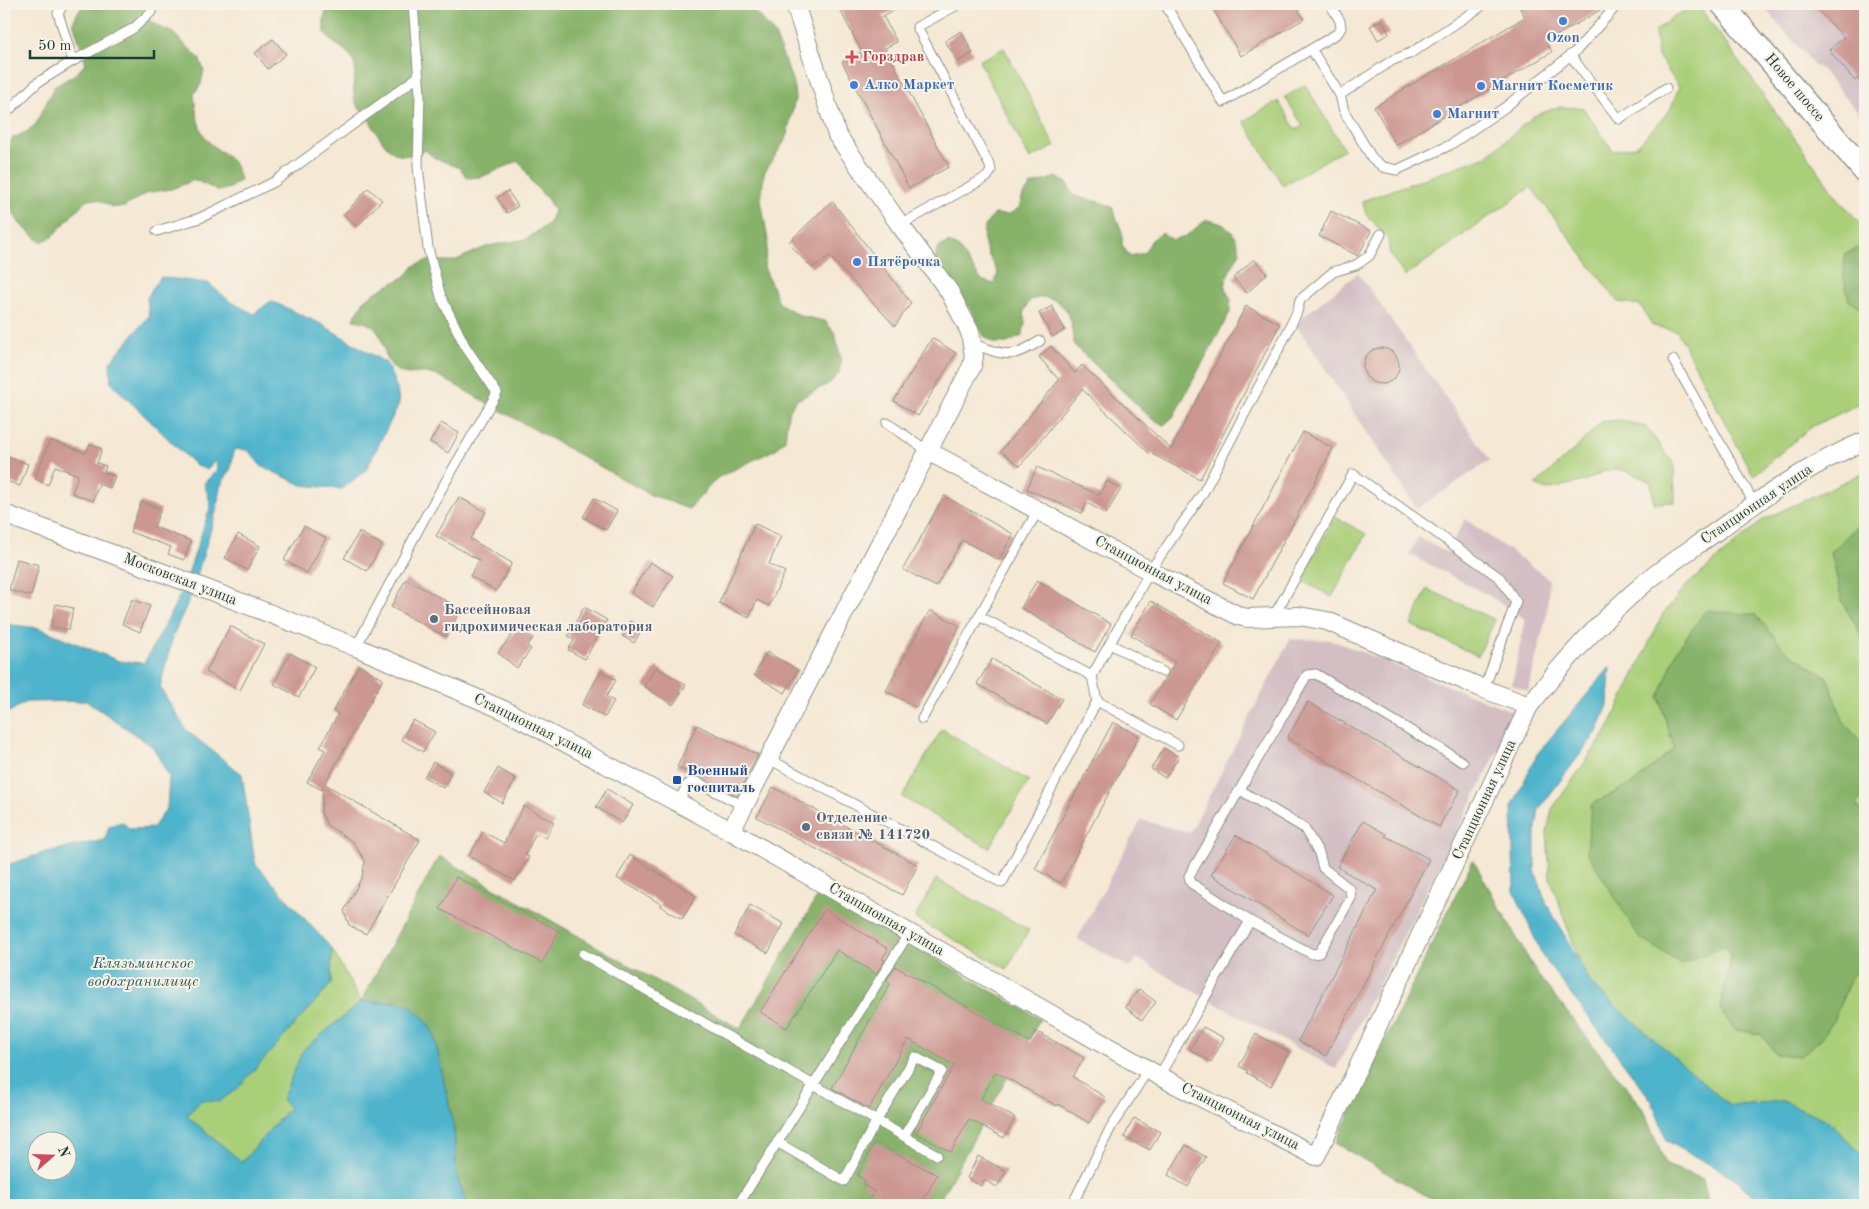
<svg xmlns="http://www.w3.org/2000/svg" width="1869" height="1209" viewBox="0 0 1869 1209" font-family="'Old Standard TT',serif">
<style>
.industrial{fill:#d2bec3}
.green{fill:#aacf79;stroke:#648656}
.forest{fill:#87b269;stroke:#53784e}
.water{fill:#4db4cc;stroke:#367880;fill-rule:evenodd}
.building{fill:#cc9691}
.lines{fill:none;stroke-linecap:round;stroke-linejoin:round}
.service-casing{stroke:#8a9284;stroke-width:11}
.minor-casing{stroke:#8a9284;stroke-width:20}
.tertiary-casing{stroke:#8a9284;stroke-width:25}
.service{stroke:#fff;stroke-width:9}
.minor{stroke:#fff;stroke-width:18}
.tertiary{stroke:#fff;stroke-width:22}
.shop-dot{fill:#3f7fe0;stroke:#f7f3e8;stroke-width:2}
.health-dot{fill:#e0444e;stroke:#f7f3e8;stroke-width:2}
.service-dot{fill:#5c6f8a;stroke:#f7f3e8;stroke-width:2}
.transit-dot{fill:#1a4fb4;stroke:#f7f3e8;stroke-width:2}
.labels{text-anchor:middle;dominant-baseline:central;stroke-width:4;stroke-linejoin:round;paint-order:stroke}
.shop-label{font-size:15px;font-weight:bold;fill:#366cbe;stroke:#f7f3e8;text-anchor:start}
.health-label{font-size:15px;font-weight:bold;fill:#be3a42;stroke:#f7f3e8;text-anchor:start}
.street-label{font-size:15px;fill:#1f3d34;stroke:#f7f3e8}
.service-label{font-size:15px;font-weight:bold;fill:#4e5e75;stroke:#f7f3e8;text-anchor:start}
.transit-label{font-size:15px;font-weight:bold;fill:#164399;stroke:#f7f3e8;text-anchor:start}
.water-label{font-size:16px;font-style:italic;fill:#2a5b5a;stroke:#f7f3e8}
</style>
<rect width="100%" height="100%" fill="#f7f3e8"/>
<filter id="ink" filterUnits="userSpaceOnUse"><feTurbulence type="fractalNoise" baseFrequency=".02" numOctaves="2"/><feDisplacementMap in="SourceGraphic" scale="10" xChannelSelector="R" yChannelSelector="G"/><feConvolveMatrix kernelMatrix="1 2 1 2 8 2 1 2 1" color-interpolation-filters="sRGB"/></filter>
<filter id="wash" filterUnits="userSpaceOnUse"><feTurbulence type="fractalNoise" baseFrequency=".0096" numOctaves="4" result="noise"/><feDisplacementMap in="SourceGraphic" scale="20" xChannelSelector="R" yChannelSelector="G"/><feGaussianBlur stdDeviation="1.12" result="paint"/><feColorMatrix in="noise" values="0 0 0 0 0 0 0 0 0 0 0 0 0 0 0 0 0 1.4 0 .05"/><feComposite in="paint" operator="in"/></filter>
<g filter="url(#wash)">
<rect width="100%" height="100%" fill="#f5e8d4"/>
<g class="industrial">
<path d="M1761 4H1865V120L1821 69 1814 65Z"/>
<path d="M1358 273 1490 460 1417 509 1295 323Z"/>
<path d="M1465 519 1549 579 1547 614 1528 691 1512 685 1525 619 1486 594 1409 554 1418 537 1447 553Z"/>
<path d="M1290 639 1331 640 1517 713 1336 1069 1205 998 1137 958 1131 968 1077 939 1141 820 1190 833Z"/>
</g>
<g class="green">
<path d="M1698 5 1840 201 1865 228V405H1857L1811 427 1753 476 1677 331 1653 326 1640 305 1618 302 1531 187 1405 276 1390 255 1388 239 1366 214 1362 201 1487 156 1534 116 1558 107 1583 108 1613 151 1637 146 1670 110 1679 87 1658 56 1655 32 1674 16Z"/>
<path d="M1004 48 1055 146 1030 159 979 61Z"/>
<path d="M1305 85 1344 149 1283 186 1244 121 1278 101 1296 130 1303 126 1285 97Z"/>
<path d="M1619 420 1646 427 1674 464 1675 502 1654 503 1651 482 1624 470H1606L1585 481 1546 490 1535 485 1579 445 1601 422Z"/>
<path d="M1865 472V518L1831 552 1842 601 1865 642V746L1844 723 1827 677 1786 651 1756 615 1659 697 1674 748 1635 782 1591 805 1681 964 1726 944 1731 959 1720 1010 1735 1030 1761 1034 1776 1054 1834 1019 1852 975 1865 965V1157L1827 1120 1783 1101 1730 1106 1592 985 1581 966 1550 878 1547 832 1552 809 1607 731 1663 614 1686 586 1764 519Z"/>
<path d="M1335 517 1366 534 1332 597 1301 580Z"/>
<path d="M1427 589 1495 620 1478 656 1411 625Z"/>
<path d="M942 729 1029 781 989 848 902 797Z"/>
<path d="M1865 789V815L1856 805Z"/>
<path d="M936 879 1029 930 1007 969 915 918Z"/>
<path d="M332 949 361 1002 303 1050 289 1108 242 1162 187 1116 201 1100 331 984Z"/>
</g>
<g class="forest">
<path d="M85 4H140L149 20 159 27 172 32 199 58 204 70 201 84 194 94C196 110 197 130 209 142 225 158 234 154 240 180L230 188 219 191 195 180 171 189 146 193 124 207H112L99 200 87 199 52 237 41 242 20 224 6 201 4 194V153L13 138 26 132 36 124 54 87 77 73 86 63 73 22 79 10Z"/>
<path d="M328 4H734L745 7 757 14 775 35 794 85 795 99 786 139 764 173 761 199 768 241 764 267 779 303 801 316 825 321 835 333 841 359 839 373 830 383 795 401 788 414 785 440 776 449 717 478 689 509C675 505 664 498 651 495L439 376C435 376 431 374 427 373 418 372 409 376 400 372 374 359 395 324 353 320L364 301 374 293 406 276 414 266 426 261H454L488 246 527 239 549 223 554 211 548 200 532 182 526 171 518 161 481 177 467 178 460 168 435 158 425 150C417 153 407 157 399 155 383 149 376 129 367 117 364 114 361 111 359 108 356 105 354 98 354 94 352 84 356 75 355 67 350 38 311 51 328 4Z"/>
<path d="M1056 177 1067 183 1073 195C1086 200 1099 200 1112 207L1122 232V246L1130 256 1144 253 1152 240 1162 233 1173 240 1186 236 1206 220C1228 223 1235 231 1240 252L1227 276 1225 288 1231 300 1230 312 1173 417 1164 425 1152 419 1074 345 1071 321 1065 308 1055 300 1043 297 1030 300 1024 311 1025 324 1022 336 1007 343H994L984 336 960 290 935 262 937 249 948 242 959 248 981 280 994 284 998 273C991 259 977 239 987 223 989 220 993 217 995 214L1008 215 1019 208 1023 195 1031 185Z"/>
<path d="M1865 246V309L1849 301 1844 278 1845 253Z"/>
<path d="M1865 518V642L1842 601 1831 552Z"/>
<path d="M1706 610 1756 615 1786 651 1827 677 1844 723 1865 746V789L1857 805 1865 815V965L1852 975 1834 1019 1819 1041 1800 1056 1776 1054 1761 1034 1735 1030 1720 1010 1731 959 1726 945 1681 964 1639 937 1587 852 1591 805 1635 782 1674 748 1659 697 1677 650Z"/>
<path d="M439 856 740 1029 820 892 1040 1019 937 1205H468L457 1178 454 1128 434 1035 407 1004 395 1002H361Z"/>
<path d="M1473 860 1537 974 1642 1107 1666 1165 1703 1179 1709 1205H1442L1335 1143Z"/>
</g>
<g class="water">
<path d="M160 277 208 283 231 302 254 314 271 301 321 324 386 363 397 388 399 404 366 470 342 489 302 485 261 466 248 450 234 449 231 468 220 487 217 508 192 593 173 636 160 687 187 731 242 774 255 863 332 949 331 984 238 1088 219 1102 201 1100 187 1116 242 1162 289 1108 282 1099 303 1050 361 1002H395L407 1004 425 1019 434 1035 454 1128 457 1178 468 1205H4V866L46 852 105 840 109 826 122 822 130 829 153 828 167 808 169 777 153 747 87 701 26 702 4 715V624L39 628 119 661 144 663 157 640 183 589 211 505 204 483 217 470 216 459 207 470 194 464 111 383 110 362 149 316 147 298ZM38 1142H68V1172H38Z"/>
<path d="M1610 667 1608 705 1597 732 1539 809 1535 835V871L1546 902 1592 985 1730 1106 1782 1101 1827 1120 1865 1157V1205H1762L1734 1178 1667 1141 1652 1101 1543 957 1514 891 1512 807 1537 754Z"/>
</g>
<g id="blocks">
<g class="building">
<path d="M837 4H907L883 16 897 42 885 48 949 167 909 188 842 62 862 52Z"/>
<path d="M1210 4H1295L1304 19 1241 56Z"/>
<path d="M1527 4H1610L1546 42 1552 52 1396 145 1374 107 1525 17 1520 8Z"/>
<path d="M1812 4H1865V73L1855 81 1829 50 1844 37Z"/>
<path d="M1382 20 1389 34 1378 40 1370 26Z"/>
<path d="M961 31 973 53 958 62 945 41Z"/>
<path d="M273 39 286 54 268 69 255 53Z"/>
<path d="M368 188 382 200 357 227 344 215Z"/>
<path d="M508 191 518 206 507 213 497 198Z"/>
<path d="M832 201 911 303 895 326 829 256 812 268 788 243Z"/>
<path d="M1331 211 1371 231 1358 256 1319 236Z"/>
<path d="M1254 259 1267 274 1247 293 1233 278Z"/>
<path d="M1052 306 1065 330 1052 337 1039 313Z"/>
<path d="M1246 306 1280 324 1200 479 1152 454 1151 455 1082 389 1020 466 1001 451 1059 380 1039 357 1051 346 1075 373 1082 365 1171 449Z"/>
<path d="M932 338 956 353 918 416 894 401Z"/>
<circle cx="1381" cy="366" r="18"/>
<path d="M441 423 459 433 448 453 430 442Z"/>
<path d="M1303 432 1333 448 1253 599 1223 583Z"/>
<path d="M50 440 86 453 90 444 102 449 97 463 106 466 104 472 115 476 110 488 99 484 93 501 72 493 78 475 55 466 48 485 35 479Z"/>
<path d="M8 457 28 464 20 486 4 480V467Z"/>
<path d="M1037 467 1099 495 1107 481 1121 489 1106 514 1087 503 1082 513 1027 489Z"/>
<path d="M944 496 1013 534 999 560 962 540 936 587 903 569Z"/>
<path d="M459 497 486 512 470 539 512 563 496 591 470 576 479 560 436 536Z"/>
<path d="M594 498 617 511 606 530 583 517Z"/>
<path d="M141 502 161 509 154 527 191 541 184 560 168 554 171 547 130 532Z"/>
<path d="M755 524 781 536 769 564 785 572 769 606 757 600 749 618 719 603Z"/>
<path d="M304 526 326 538 307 573 284 560Z"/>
<path d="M359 532 382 545 367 571 344 558Z"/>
<path d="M238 534 260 546 247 570 225 558Z"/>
<path d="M17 559 39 565 31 596 9 590Z"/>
<path d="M650 562 673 576 653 607 631 593Z"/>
<path d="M406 579 461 609 446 637 391 607Z"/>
<path d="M1037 580 1111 624 1095 652 1021 608Z"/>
<path d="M132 599 150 606 140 632 122 624Z"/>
<path d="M1151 601 1222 643 1176 720 1150 704 1175 662 1131 635Z"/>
<path d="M56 604 73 608 69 630 51 626Z"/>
<path d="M584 607 607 620 585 659 568 650 574 640 568 636Z"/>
<path d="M930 610 960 626 916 707 886 691Z"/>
<path d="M630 621 642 629 634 643 622 636Z"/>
<path d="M230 626 264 644 240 690 206 672Z"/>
<path d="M519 626 533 638 527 646 531 649 517 668 498 653Z"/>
<path d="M767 652 798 670 785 693 754 675Z"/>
<path d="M290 653 315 667 299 697 274 684Z"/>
<path d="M992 659 1062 699 1047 724 977 684Z"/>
<path d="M359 665 383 679 325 784 420 840 366 934 349 925 344 911 362 877 365 861 353 842 327 825 321 813 323 787 322 790 307 782 325 750 320 747 338 714 333 711Z"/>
<path d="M656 667 686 685 673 705 644 686Z"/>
<path d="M601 671 616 680 606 697 614 701 605 717 582 705Z"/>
<path d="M1308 702 1460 790 1439 827 1287 738Z"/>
<path d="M413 720 435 732 423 752 401 739Z"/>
<path d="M1113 722 1139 736 1061 883 1035 869Z"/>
<path d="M697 725 758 755 737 796 677 767Z"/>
<path d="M1164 748 1179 757 1165 778 1151 769Z"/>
<path d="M433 762 451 773 443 788 424 777Z"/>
<path d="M498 768 516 779 502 803 484 792Z"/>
<path d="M773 787 918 865 902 895 757 817Z"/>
<path d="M607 789 633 805 622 823 596 807Z"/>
<path d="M524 806 554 822 546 838 536 833 525 855 529 857 515 881 469 856 483 832 504 843Z"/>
<path d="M1363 821 1386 834 1385 836 1429 859 1326 1056 1298 1041 1377 890 1337 867Z"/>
<path d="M1236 835 1333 895 1308 935 1211 875Z"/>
<path d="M630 855 696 896 682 919 660 906 661 904 617 878Z"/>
<path d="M456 877 559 931 542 963 440 909Z"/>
<path d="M750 905 784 924 768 953 734 935Z"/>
<path d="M825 909 888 949 882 959 885 960 876 974 837 950 787 1028 760 1012Z"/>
<path d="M895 966 1030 1042 1036 1031 1084 1058 1073 1077 1105 1097 1089 1123 1058 1104 1057 1106 996 1072 981 1099 1015 1118 1004 1138 969 1119 951 1152 916 1133 954 1065 908 1039 869 1109 832 1088 890 984 886 981Z"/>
<path d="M1139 989 1156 1002 1142 1020 1125 1007Z"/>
<path d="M1203 1027 1224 1038 1211 1062 1190 1050Z"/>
<path d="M1256 1034 1289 1052 1271 1086 1247 1073 1248 1071 1239 1066Z"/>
<path d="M1134 1118 1160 1132 1150 1150 1124 1137Z"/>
<path d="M875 1142 937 1175 921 1205H866L874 1191 863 1185 865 1180 857 1176Z"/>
<path d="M1186 1145 1206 1157 1188 1187 1168 1175Z"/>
<path d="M978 1156 1006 1171 997 1187 984 1180 981 1186 967 1178Z"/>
</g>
</g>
</g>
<g filter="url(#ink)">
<use href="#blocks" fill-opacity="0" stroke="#8a9284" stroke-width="1"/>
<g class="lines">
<g class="service-casing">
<g id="service">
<path d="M64 4 58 13 73 61 134 28 151 12 152 4"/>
<path d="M1165 4 1223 102 1338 33 1341 28 1340 21 1330 4"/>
<path d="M1311 49 1340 95 1344 111 1372 158 1383 167 1397 170 1450 145 1504 108 1576 51 1618 4"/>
<path d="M1570 55 1619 119 1666 88"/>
<path d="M1340 95 1393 60 1411 53 1479 8 1482 4"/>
<path d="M4 115 37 83 73 61"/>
<path d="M900 225 987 177 991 171 990 166 917 27 959 4"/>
<path d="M157 231 200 218 274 182 419 76"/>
<path d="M973 344C1005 355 1010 360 1040 341"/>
<path d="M1673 360 1754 503"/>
<path d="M887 423 928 451"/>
<path d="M1274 616 1353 474 1500 578 1516 602 1484 689"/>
<path d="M1110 644 1163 672"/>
<path d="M356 647 424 519 497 393 465 346 441 297 428 248 418 167 420 94 413 4"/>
<path d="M1092 676 1150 571 1203 493 1286 335 1297 312 1300 300 1333 272 1356 265 1369 256 1381 234"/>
<path d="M1097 701 1178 745"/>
<path d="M922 719 1038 510"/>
<path d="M769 759 1002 883 1097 701 1092 676 979 616"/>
<path d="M1240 790 1304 828 1319 853 1323 868 1350 889 1351 898 1319 953 1312 954 1250 921"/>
<path d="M678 803 687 785 691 782H697L744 806"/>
<path d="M583 954 937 1155"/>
<path d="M1159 1076 1250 921 1191 883 1189 876 1307 675 1316 674 1463 762"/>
<path d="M777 1142 844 1181 877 1120 915 1057 942 1071 904 1136"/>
<path d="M738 1205 909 933"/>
<path d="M1072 1205 1111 1127 1148 1070"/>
</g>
</g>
<g class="minor-casing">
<g id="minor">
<path d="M928 451 1150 571 1239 616 1247 618 1299 616 1327 621 1484 689 1529 706"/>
<path d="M4 514 201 587 356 647 506 711 731 831 1159 1076 1316 1156 1529 706C1564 661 1602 619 1646 582 1668 564 1693 548 1717 531 1763 497 1812 463 1865 441"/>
<path d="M731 831 972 366 974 356 970 332 949 291 900 225 837 135 795 4"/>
</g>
</g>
<g class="tertiary-casing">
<path id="tertiary" d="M1722 4 1865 172"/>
</g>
<use href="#service" class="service"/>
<use href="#minor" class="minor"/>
<use href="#tertiary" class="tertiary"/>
</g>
</g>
<g class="shop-dot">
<circle cx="1563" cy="21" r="5"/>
<circle cx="854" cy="85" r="5"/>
<circle cx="1481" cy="86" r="5"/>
<circle cx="1437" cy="114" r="5"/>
<circle cx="857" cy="262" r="5"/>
</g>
<path class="health-dot" d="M849.5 49.5h5v5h5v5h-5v5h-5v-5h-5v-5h5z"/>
<g class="service-dot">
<circle cx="434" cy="619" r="5"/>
<circle cx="806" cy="827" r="5"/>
</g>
<rect class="transit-dot" x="672" y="775" width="10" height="10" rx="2.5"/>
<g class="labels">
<g class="shop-label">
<text x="1563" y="38" text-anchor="middle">Ozon</text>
<text x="864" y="85">Алко Маркет</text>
<text x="1491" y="86">Магнит Косметик</text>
<text x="1447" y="114">Магнит</text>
<text x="867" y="262">Пятёрочка</text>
</g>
<g class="health-label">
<text x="862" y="57">Горздрав</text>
</g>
<g class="street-label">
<text transform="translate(1794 88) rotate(50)">Новое шоссе</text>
<text transform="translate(1757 505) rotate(-34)">Станционная улица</text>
<text transform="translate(1153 571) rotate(28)">Станционная улица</text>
<text transform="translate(180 580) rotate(21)">Московская улица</text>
<text transform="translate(533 727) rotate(26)">Станционная улица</text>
<text transform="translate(1485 800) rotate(-65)">Станционная улица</text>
<text transform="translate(886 920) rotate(30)">Станционная улица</text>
<text transform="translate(1240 1117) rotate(27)">Станционная улица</text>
</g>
<g class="service-label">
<text x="444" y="610">Бассейновая<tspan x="444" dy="17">гидрохимическая лаборатория</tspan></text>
<text x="816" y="818">Отделение<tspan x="816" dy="17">связи № 141720</tspan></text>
</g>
<g class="transit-label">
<text x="687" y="771">Военный<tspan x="687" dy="17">госпиталь</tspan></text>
</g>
<g class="water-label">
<text x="143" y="964">Клязьминское<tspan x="143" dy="18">водохранилище</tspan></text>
</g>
</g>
<rect width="1869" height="1209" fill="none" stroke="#f7f3e8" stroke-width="20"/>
<g transform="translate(52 1156) rotate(70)"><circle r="24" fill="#f7f3e8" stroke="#a1aaa0"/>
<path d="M0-4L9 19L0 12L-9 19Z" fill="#d1495b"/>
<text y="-8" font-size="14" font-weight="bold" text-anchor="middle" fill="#1f3d34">N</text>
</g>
<path d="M30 50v8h124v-8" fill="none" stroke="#1f3d34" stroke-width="2.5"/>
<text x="38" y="50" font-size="15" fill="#1f3d34" stroke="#f7f3e8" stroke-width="4" paint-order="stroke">50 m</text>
</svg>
